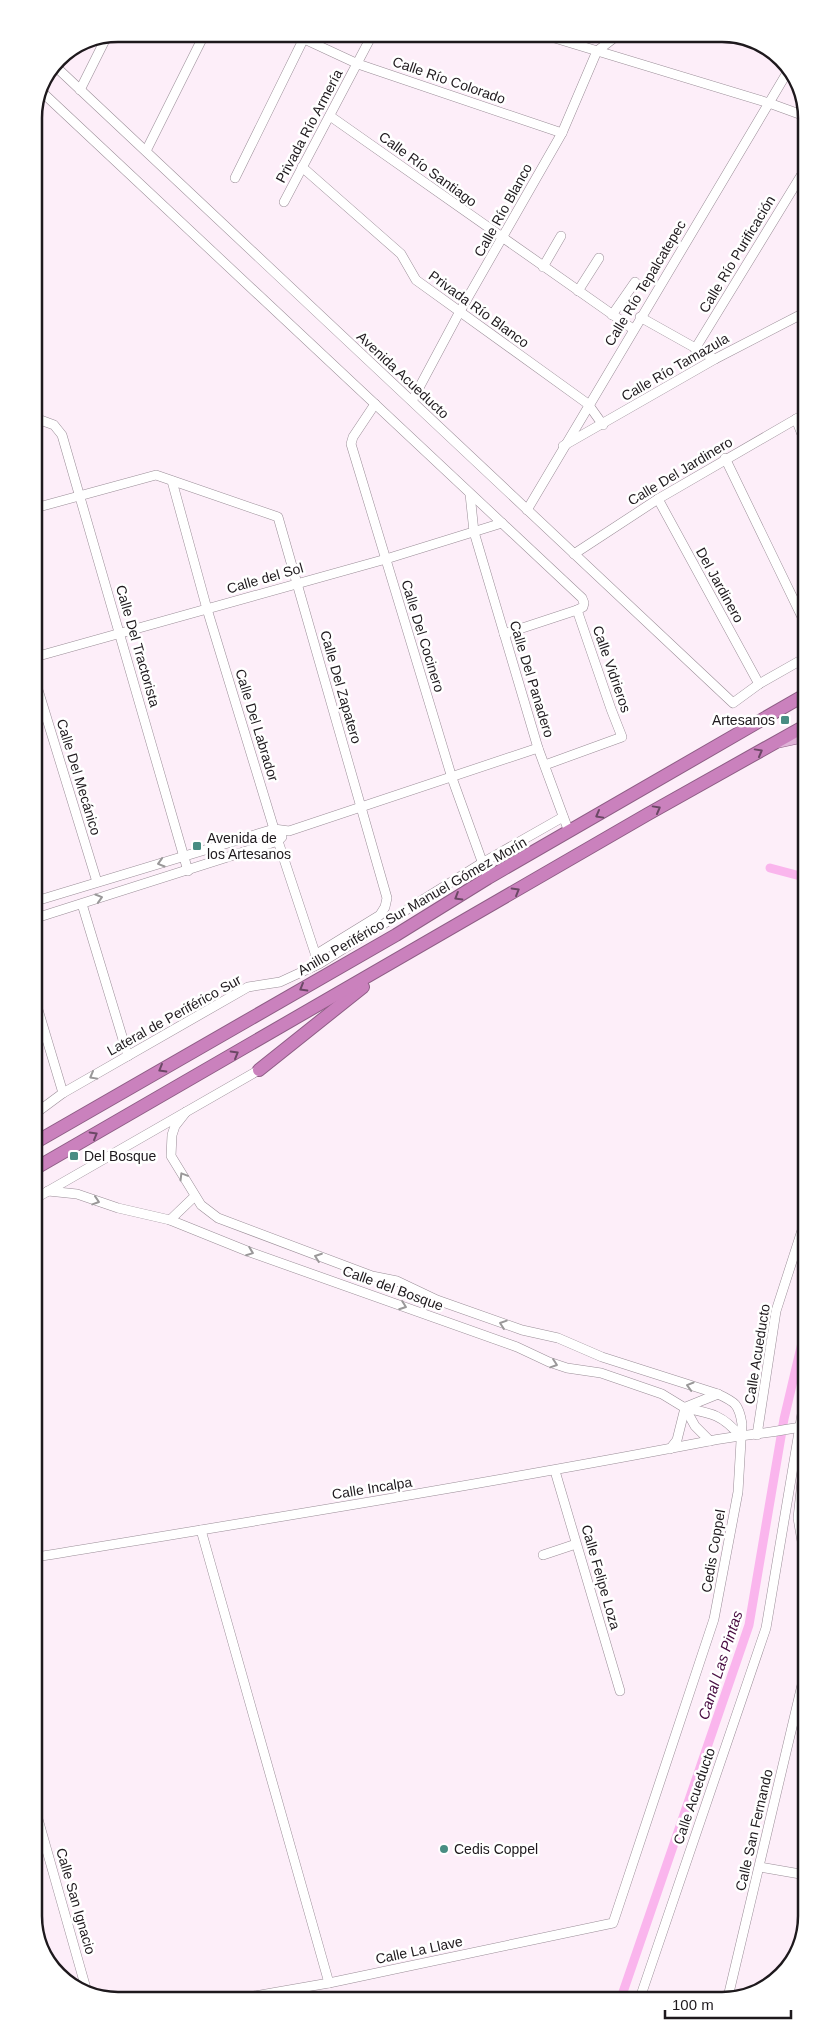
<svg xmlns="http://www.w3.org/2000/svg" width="840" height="2035" viewBox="0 0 840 2035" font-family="Helvetica,sans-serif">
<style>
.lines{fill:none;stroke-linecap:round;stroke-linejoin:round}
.canal{stroke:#fab5ed;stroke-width:9}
.minor-casing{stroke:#9a8d97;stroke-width:10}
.major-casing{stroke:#8e5d85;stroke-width:12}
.highway-casing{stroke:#8e5d85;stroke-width:14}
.minor{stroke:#fff;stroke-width:9}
.major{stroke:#dfb3d7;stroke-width:11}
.highway{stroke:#ca81bd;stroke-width:12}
.oneway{stroke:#6b4865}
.oneway2{stroke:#9a9899}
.poi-dot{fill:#488d83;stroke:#fff;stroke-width:2}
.labels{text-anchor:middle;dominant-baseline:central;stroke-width:5;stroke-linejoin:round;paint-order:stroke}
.street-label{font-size:14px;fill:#1e191d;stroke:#fff}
.poi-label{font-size:14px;fill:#1e191d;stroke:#fff;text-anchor:start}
.water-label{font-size:15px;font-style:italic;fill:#480c41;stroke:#fff}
.rim{fill:none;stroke:#1e191d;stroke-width:2.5}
</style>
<rect width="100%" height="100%" fill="#fdeef9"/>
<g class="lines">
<g class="canal">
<path d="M770 868 804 877"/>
<path d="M621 1998 749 1625 784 1419 805 1330"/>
</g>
<g class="minor-casing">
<g id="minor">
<path d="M548 36 769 103 802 115"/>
<path d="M302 38 358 64 562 133"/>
<path d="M55 66 733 703 759 684 803 659"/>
<path d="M80 90 105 40"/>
<path d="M43 93 582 598 584 603 583 607 577 610 504 634"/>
<path d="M330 116 633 329"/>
<path d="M146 151 202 39"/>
<path d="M302 167 401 254 416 280 588 404 603 425"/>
<path d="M235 178 304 38"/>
<path d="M284 202 371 37"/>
<path d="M543 267 561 236"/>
<path d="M578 291 599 258"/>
<path d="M612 315 635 282"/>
<path d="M640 317 715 359"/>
<path d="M695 349 802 174"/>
<path d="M412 401 459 313 562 133 597 51 618 35"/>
<path d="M375 404 353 437 351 444 452 778 488 878"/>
<path d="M35 418 54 425 62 435 188 871"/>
<path d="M796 419 803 437"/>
<path d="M563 446 715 359 802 314"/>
<path d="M725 458 803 619"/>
<path d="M172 481 207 609 274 829 317 959"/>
<path d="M470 494 474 532 538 748 569 832"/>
<path d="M658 499 759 684"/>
<path d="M35 508 156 475 278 517 387 898 385 907 380 915 315 955"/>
<path d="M527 510 788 71"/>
<path d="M574 554 658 499 803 415"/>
<path d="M35 657 386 559 502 523"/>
<path d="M35 680 97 882"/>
<path d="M545 765 622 737 611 709 577 610"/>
<path d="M36 901 274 829 289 831 538 748"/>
<path d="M82 904 128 1056"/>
<path d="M36 918 278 841 282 837"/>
<path d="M36 1003 63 1093"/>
<path d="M186 1112 175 1126 172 1135 171 1156 201 1205 218 1218 372 1276 397 1281 437 1300 522 1330 558 1338 602 1357 718 1394C735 1402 739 1404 742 1424L738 1492 714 1619 613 1923 329 1983 231 2000"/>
<path d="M36 1113 63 1093 248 987 280 982 319 964 482 863 563 817"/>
<path d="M48 1191 77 1194 118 1208 170 1220 247 1251 517 1347 549 1362 567 1368 601 1373 662 1394 685 1408 695 1426 710 1441"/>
<path d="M36 1198 259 1070"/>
<path d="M170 1220 195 1196"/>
<path d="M686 1407 718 1394"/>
<path d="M685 1408C711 1413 723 1415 740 1436"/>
<path d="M757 1435 776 1311 805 1221"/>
<path d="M670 1449 677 1440 685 1408"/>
<path d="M805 1454 798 1518 805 1559"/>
<path d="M555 1471 620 1691"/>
<path d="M201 1530 329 1983"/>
<path d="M543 1555 576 1544"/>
<path d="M37 1557C261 1520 485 1484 709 1441 741 1435 773 1433 805 1426"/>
<path d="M38 1819 87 1992"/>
<path d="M760 1867 806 1875"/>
<path d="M728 1997 806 1668"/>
<path d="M640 1998 766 1628 805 1396"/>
</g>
</g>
<g class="major-casing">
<path id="major" d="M780 742 803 737"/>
</g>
<g class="highway-casing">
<g id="highway">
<path d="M259 1070 363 987"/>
<path d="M36 1142 396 935 488 878 803 696"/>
<path d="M36 1168 648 814 803 727"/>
</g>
</g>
<use href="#minor" class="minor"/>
<use href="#major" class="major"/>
<use href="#highway" class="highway"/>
</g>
<defs><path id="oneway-chevron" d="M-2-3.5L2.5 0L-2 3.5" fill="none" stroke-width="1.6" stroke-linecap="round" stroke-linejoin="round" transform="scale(1.25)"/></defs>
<g class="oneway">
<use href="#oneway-chevron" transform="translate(759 752) rotate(-29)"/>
<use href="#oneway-chevron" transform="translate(657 809) rotate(-29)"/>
<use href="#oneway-chevron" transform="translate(599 815) rotate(151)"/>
<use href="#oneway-chevron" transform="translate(516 891) rotate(-30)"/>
<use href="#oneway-chevron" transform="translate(458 897) rotate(149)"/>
<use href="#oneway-chevron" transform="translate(303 988) rotate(150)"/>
<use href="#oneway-chevron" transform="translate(235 1054) rotate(-30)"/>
<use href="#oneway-chevron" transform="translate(162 1069) rotate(150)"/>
<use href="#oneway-chevron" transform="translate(94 1135) rotate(-30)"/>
</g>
<g class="oneway2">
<use href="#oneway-chevron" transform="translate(161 863) rotate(163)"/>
<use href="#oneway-chevron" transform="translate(99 898) rotate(-17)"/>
<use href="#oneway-chevron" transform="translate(93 1076) rotate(151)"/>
<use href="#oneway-chevron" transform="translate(183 1176) rotate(-121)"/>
<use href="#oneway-chevron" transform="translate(96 1201) rotate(18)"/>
<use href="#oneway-chevron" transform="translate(250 1252) rotate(21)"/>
<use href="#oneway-chevron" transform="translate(318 1257) rotate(-160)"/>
<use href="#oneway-chevron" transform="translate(403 1306) rotate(20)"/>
<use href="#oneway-chevron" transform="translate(503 1324) rotate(-161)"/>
<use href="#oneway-chevron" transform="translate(554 1364) rotate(19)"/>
<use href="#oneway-chevron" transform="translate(690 1386) rotate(-164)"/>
</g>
<g class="poi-dot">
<rect x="780" y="715" width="10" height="10" rx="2.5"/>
<rect x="192" y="841" width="10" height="10" rx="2.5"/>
<rect x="69" y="1151" width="10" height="10" rx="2.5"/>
<circle cx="444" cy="1849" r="5"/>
</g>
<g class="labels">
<g class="street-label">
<text transform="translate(449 80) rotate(19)">Calle Río Colorado</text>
<text transform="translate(309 126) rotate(-62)">Privada Río Armería</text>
<text transform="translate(428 169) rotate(36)">Calle Río Santiago</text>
<text transform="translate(503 210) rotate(-61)">Calle Río Blanco</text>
<text transform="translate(737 254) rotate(-59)">Calle Río Purificación</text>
<text transform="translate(645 283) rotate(-59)">Calle Río Tepalcatepec</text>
<text transform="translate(479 309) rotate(36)">Privada Río Blanco</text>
<text transform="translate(675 367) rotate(-30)">Calle Río Tamazula</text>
<text transform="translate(403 375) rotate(43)">Avenida Acueducto</text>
<text transform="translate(680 471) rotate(-31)">Calle Del Jardinero</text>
<text transform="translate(265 578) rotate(-16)">Calle del Sol</text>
<text transform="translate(720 585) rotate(61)">Del Jardinero</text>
<text transform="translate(423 636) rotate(73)">Calle Del Cocinero</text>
<text transform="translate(138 646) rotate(74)">Calle Del Tractorista</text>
<text transform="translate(612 669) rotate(71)">Calle Vidrieros</text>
<text transform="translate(532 679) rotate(73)">Calle Del Panadero</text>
<text transform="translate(341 687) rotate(74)">Calle Del Zapatero</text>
<text transform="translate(257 725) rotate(73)">Calle Del Labrador</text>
<text transform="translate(79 777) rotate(73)">Calle Del Mecánico</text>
<text transform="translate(412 906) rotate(-30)">Anillo Periférico Sur Manuel Gómez Morín</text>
<text transform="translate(174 1015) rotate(-29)">Lateral de Periférico Sur</text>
<text transform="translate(393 1288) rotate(20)">Calle del Bosque</text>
<text transform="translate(757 1354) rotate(-81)">Calle Acueducto</text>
<text transform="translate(372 1488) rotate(-9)">Calle Incalpa</text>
<text transform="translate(713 1551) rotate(-80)">Cedis Coppel</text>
<text transform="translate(601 1577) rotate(74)">Calle Felipe Loza</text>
<text transform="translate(694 1796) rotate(-71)">Calle Acueducto</text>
<text transform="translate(754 1830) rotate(-77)">Calle San Fernando</text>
<text transform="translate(76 1901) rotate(74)">Calle San Ignacio</text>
<text transform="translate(419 1950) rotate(-12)">Calle La Llave</text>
</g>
<g class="poi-label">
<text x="775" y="720" text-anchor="end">Artesanos</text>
<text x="207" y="838">Avenida de<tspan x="207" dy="16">los Artesanos</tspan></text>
<text x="84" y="1156">Del Bosque</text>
<text x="454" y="1849">Cedis Coppel</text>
</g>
<g class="water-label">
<text transform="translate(720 1665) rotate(-72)">Canal Las Pintas</text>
</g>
</g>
<path d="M0 0H840V2035H0ZM118 42H722A76 76 0 0 1 798 118V1916A76 76 0 0 1 722 1992H118A76 76 0 0 1 42 1916V118A76 76 0 0 1 118 42Z" fill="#fff" fill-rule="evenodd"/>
<path class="rim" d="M118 42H722A76 76 0 0 1 798 118V1916A76 76 0 0 1 722 1992H118A76 76 0 0 1 42 1916V118A76 76 0 0 1 118 42Z"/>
<path d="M665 2010v8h126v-8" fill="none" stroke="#1e191d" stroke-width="2.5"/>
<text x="672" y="2010" font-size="15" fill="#1e191d" stroke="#ffffff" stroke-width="4" paint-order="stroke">100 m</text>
</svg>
